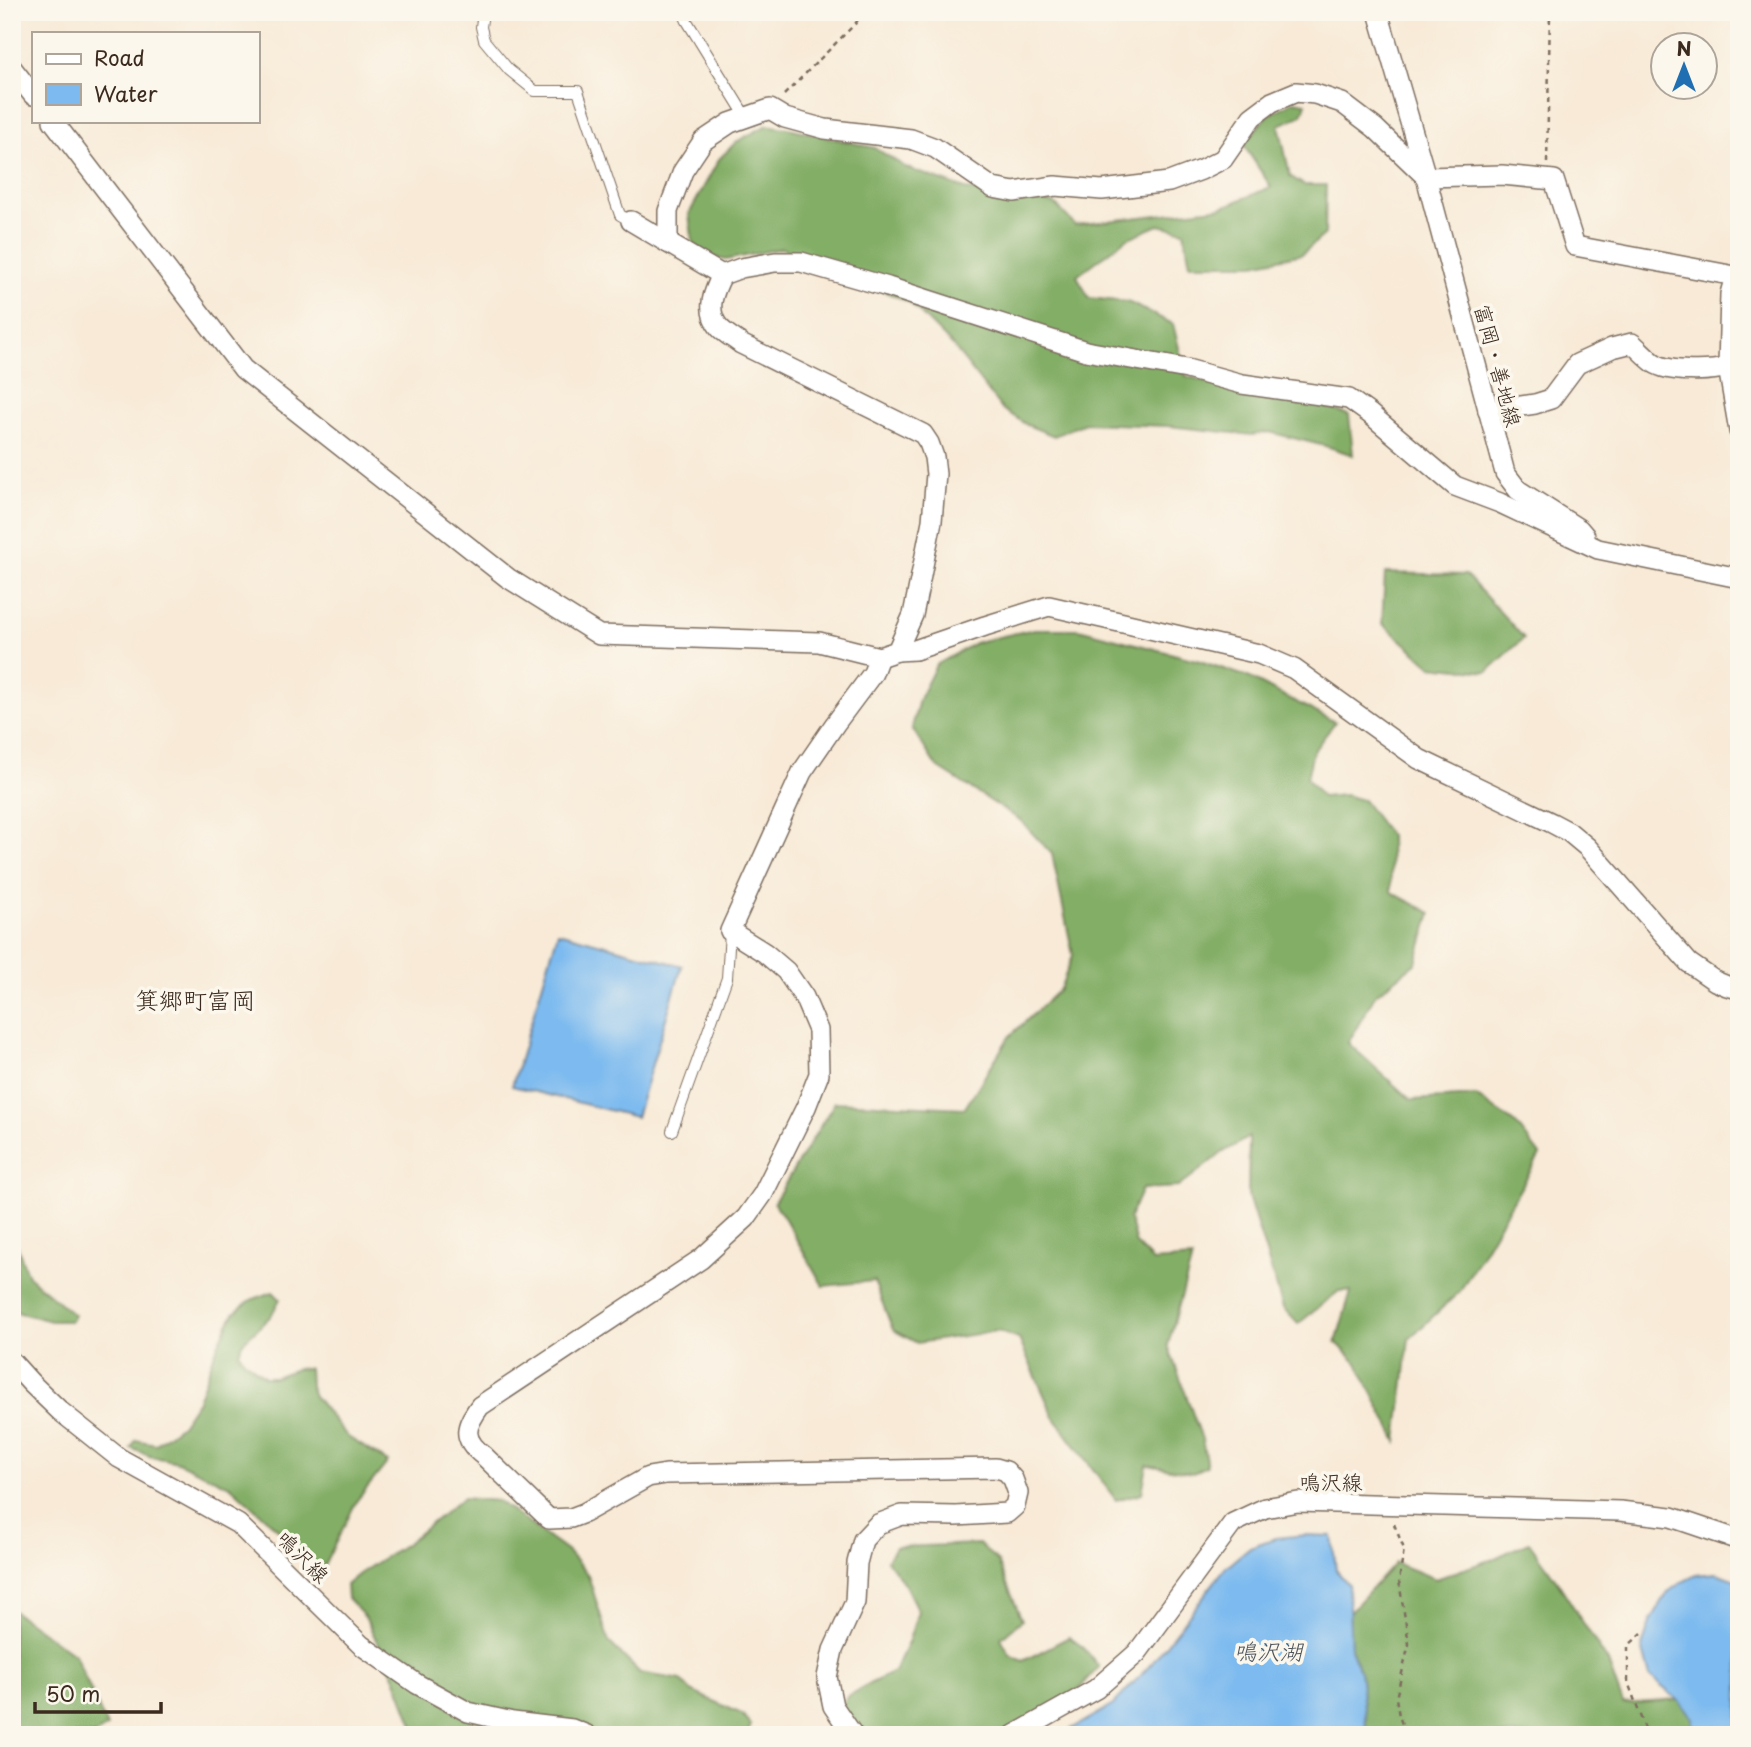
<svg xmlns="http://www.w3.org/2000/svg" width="1751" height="1747" viewBox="0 0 1751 1747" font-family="'Playpen Sans','Klee One',sans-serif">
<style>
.forest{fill:#83ae66;stroke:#5f6c42;stroke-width:2}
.water{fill:#7cbaef;stroke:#5c7286;stroke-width:2}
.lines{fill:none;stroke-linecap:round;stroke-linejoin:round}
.lane-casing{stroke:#7d6d5f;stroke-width:12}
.street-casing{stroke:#7d6d5f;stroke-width:22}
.path{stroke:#7d6d5f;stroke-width:2.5;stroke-dasharray:5 5;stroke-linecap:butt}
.lane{stroke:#fff;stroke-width:10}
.street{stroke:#fff;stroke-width:19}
.labels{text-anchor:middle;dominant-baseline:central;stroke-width:7;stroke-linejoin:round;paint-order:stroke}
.street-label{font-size:21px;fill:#3b2a1e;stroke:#fbf7ec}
.water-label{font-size:23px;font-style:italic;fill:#4e555d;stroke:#fbf7ec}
.quarter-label{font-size:24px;fill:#3b2a1e;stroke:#fbf7ec}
</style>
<rect width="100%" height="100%" fill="#fbf7ec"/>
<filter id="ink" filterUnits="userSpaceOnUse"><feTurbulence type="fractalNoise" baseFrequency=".0143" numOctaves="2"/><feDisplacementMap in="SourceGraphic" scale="14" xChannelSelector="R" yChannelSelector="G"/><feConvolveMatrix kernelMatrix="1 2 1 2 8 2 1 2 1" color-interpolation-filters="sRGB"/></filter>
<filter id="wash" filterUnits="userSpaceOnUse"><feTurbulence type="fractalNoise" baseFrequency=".00686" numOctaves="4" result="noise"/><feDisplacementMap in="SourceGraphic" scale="28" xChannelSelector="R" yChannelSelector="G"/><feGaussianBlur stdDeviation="1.57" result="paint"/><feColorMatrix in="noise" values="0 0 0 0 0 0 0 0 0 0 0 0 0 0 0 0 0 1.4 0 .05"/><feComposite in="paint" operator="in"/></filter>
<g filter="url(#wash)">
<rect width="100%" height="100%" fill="#f8ead7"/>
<g class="forest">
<path d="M1294 101 1306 103 1302 115 1279 125 1290 176 1304 185H1326L1325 234 1302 254 1254 264H1190L1184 231 1159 225 1126 239 1077 276 1089 298 1128 302 1173 324 1186 376 1276 400 1319 405 1349 415 1353 455 1329 447 1269 432 1252 435 1168 426 1085 423 1054 436 1027 425 1001 408 953 346 909 302 830 267 782 248 726 260 711 257 693 244 689 214 719 159 736 142 767 125 793 129 875 148 907 168 968 190 1010 195 1054 203 1075 225 1223 207 1271 187 1243 144 1267 116Z"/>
<path d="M1385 573 1466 575 1524 638 1487 672 1431 666 1382 623Z"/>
<path d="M1034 629H1079L1200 661 1248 677 1335 722 1313 752 1307 778 1322 797 1345 795 1363 800 1390 836 1391 892 1431 913 1416 963 1375 995 1348 1043 1411 1100 1476 1096 1517 1125 1540 1155 1460 1291 1409 1339 1397 1441 1357 1363 1336 1342 1351 1291H1339L1298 1324 1283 1308 1248 1196 1249 1137 1222 1153 1178 1187 1142 1189 1129 1218 1136 1244 1153 1261 1192 1258 1168 1345 1202 1439 1207 1466 1193 1473 1147 1465 1142 1493 1116 1500 1054 1417 1019 1339 997 1331 917 1343 893 1330 874 1281 823 1286 785 1219 774 1202 835 1102 965 1108 1009 1037 1060 989 1073 955 1052 854 1020 820 936 766 912 728 919 699 936 665 977 642Z"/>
<path d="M12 1232 28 1276 74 1315 71 1321H51L12 1311Z"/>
<path d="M273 1292 280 1299 271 1316 242 1343 239 1353 244 1360 265 1377H275L296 1369 309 1368 310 1386 314 1396 340 1428 348 1437 388 1462 357 1500 319 1576 281 1532 230 1486 178 1462 149 1456 131 1448 136 1440 156 1444 181 1425 198 1400 219 1342 234 1313 251 1300Z"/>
<path d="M463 1498 498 1501 568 1552 588 1575 609 1642 640 1673 681 1680 691 1691 742 1714 751 1725 747 1735H417L395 1678 365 1617 347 1598 346 1585 359 1574 408 1542Z"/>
<path d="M1529 1542 1557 1581 1608 1662 1623 1704 1678 1700 1693 1718 1692 1735H1367L1360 1671 1351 1649 1349 1613 1395 1563 1436 1579 1495 1558Z"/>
<path d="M979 1544 998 1562 1022 1620 1001 1638 1010 1655 1023 1661 1069 1637 1084 1648 1099 1667 1070 1699 999 1735H839L832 1725 847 1697 865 1686 894 1672 908 1643 918 1611 905 1585 887 1560 895 1547Z"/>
<path d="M12 1610 75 1655 107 1727 95 1735H12Z"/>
</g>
<g class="water">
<path d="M558 932 682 966 636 1117 512 1086Z"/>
<path d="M1306 1535 1332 1536 1336 1570 1348 1584 1351 1649 1360 1671 1367 1735H1061L1113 1705 1152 1663 1226 1567 1250 1547 1275 1538Z"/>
<path d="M1716 1573 1739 1581V1735H1692L1693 1718 1678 1700 1650 1677 1642 1647 1650 1622 1668 1592 1682 1582 1696 1575Z"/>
</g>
</g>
<g filter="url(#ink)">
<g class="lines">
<g class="lane-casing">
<g id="lane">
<path d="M483 12 481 27 484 40 509 70 535 91H578L620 215 631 221"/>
<path d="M683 12 687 21 746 117"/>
<path d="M672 1131 727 978 730 932"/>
</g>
</g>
<g class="street-casing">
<g id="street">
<path d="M1378 12 1426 177 1505 473 1518 490 1579 529 1585 536"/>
<path d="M12 68 33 95"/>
<path d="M53 121 243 369 508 578 599 635 819 642 879 657 897 651 913 615 932 521 936 474 934 457 929 443 923 434 741 344C735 339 725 334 719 327 705 310 714 291 722 275L741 268 775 262H801L888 287 1086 351 1187 369 1242 384 1349 399 1370 414 1455 486 1500 503 1598 549 1739 578"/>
<path d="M631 221 668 243"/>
<path d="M722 275 668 243V211L683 171 703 141 730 123 770 109 785 118 825 129 911 139 935 148 993 188 1014 192 1055 186 1102 190 1169 182 1201 170 1223 159 1252 117 1272 102 1296 92 1315 94 1342 103 1375 128 1426 177 1502 175 1554 180 1575 246 1735 276 1730 294 1728 367 1739 431"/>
<path d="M1488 411 1535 404 1551 399 1577 364 1612 348 1632 343C1639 349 1646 357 1654 363 1669 373 1711 372 1728 367"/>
<path d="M897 651 915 650 985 626 1049 606 1259 654 1294 669 1419 759 1552 823 1569 832 1587 847 1689 963 1715 981 1727 986 1739 989"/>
<path d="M12 1362 31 1383 60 1411 119 1458 238 1524 361 1645 417 1684 468 1712 513 1722 572 1729 587 1735"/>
<path d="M853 1735 833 1706 827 1677 833 1650 855 1602 857 1563 863 1540 878 1524 902 1515 956 1516 1007 1513 1015 1506 1018 1493 1013 1479 1006 1471 996 1468 666 1474 648 1477 584 1513 571 1518 549 1519 484 1456C461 1438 465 1427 480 1406L701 1259 746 1218 763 1194 806 1107 819 1074 818 1030 804 997 786 971 765 953 730 931 802 772 835 724 873 673 879 657"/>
<path d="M1014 1735 1096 1689 1137 1653 1233 1523 1265 1508 1298 1502 1620 1511 1671 1517 1739 1540"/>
</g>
</g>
<g class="path">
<path d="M784 95 855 24 864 12"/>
<path d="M1547 163 1550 12"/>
<path d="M1394 1524 1404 1549 1399 1581 1409 1644 1396 1698 1399 1716 1406 1735"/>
<path d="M1642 1633 1628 1646V1682L1645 1729 1642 1735"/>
</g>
<use href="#lane" class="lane"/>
<use href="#street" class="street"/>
</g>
</g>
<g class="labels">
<g class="street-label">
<text transform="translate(1499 365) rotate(75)">富岡・善地線</text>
<text x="1331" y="1481">鳴沢線</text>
<text transform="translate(304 1556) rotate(45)">鳴沢線</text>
</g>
<g class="water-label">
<text x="1268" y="1650">鳴沢湖</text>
</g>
<g class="quarter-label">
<text x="195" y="999">箕郷町富岡</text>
</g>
</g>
<rect width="1751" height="1747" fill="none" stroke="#fbf7ec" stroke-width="42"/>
<rect x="32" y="32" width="228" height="91" fill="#fbf7ec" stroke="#aea59a" stroke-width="2"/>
<rect x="46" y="54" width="35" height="10" fill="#ffffff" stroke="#aea59a" stroke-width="2"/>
<text x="94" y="66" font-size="21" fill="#3b2a1e">Road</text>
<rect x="46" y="84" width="35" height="21" fill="#7cbaef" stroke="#aea59a" stroke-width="2"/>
<text x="94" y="102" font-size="21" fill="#3b2a1e">Water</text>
<g transform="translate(1684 66)"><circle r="33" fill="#fbf7ec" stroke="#aea59a" stroke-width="2"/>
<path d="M0-5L12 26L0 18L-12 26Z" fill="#1f6fb2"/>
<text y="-10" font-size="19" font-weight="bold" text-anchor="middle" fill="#3b2a1e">N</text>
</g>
<path d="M35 1702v10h126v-10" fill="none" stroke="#3b2a1e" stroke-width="3.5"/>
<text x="46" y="1702" font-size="21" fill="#3b2a1e" stroke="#fbf7ec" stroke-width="5" paint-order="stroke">50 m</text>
</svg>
